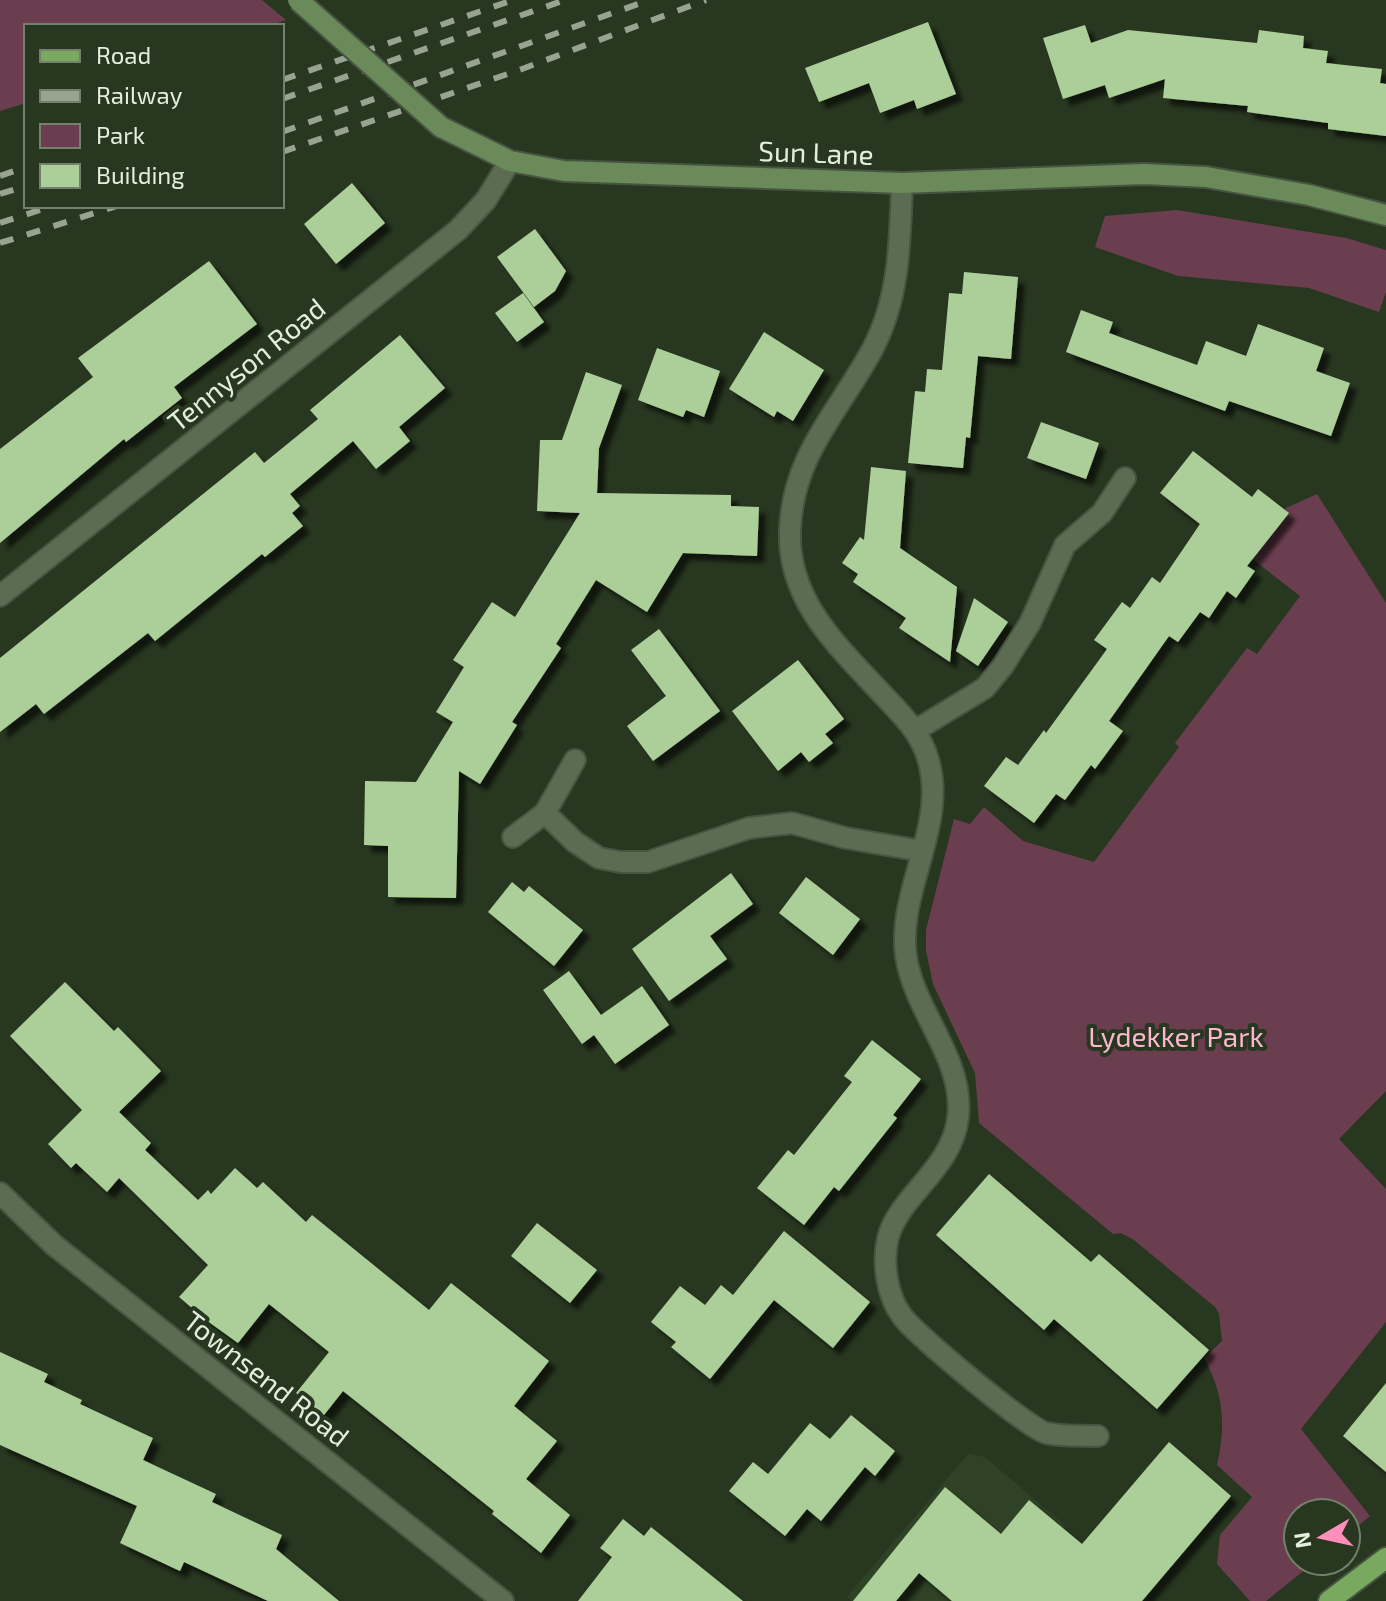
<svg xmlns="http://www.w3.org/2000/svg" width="1386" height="1601" viewBox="0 0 1386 1601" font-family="'Exo 2',sans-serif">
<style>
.built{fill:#2f4225}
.green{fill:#6b3e4f}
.building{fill:#accf9a;filter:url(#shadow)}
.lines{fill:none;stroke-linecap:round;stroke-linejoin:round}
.street-casing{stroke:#475441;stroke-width:24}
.secondary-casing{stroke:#475441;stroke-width:24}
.primary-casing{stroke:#475441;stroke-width:24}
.street{stroke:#5b6c53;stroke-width:20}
.secondary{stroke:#6a8a59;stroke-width:20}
.primary{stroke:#79a95f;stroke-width:20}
.rail{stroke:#98a492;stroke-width:6;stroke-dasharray:14 14;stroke-linecap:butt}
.secondary-bridge-casing{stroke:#475441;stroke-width:24;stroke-linecap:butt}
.secondary-bridge{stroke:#6a8a59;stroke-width:20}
.labels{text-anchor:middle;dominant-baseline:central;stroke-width:8;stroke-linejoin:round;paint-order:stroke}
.street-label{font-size:28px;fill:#e4eedf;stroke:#283720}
.park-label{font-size:28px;fill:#fdb5d0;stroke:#283720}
</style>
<defs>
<filter id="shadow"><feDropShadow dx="7" dy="7" stdDeviation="2" flood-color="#0009"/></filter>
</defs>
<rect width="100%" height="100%" fill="#283720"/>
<path class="built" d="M968 1454 985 1457 1066 1526 1005 1601H852L847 1597Z"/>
<g class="green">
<path d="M0 0H262L286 20 268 26H26V103L0 111Z"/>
<path d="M1177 210 1346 238 1386 250V292L1379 312 1309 288 1178 276 1095 247 1105 216Z"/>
<path d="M1317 494 1386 603V1091L1339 1139 1386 1189V1322L1301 1429 1370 1516 1346 1536V1513H1298V1561H1316L1266 1601H1250L1217 1564 1220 1535 1252 1497 1217 1465C1226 1426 1224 1394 1204 1358L1222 1341 1219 1314 1215 1307 1134 1240 1121 1233 1113 1234 979 1123 975 1073 933 984 926 951V930L954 819 970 824 984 807 1023 841 1094 862 1179 747 1175 743 1247 648 1257 654 1300 596 1247 555 1286 508Z"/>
</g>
<g class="building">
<path d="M928 22 956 94 917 109 914 100 880 113 869 83 819 102 805 68Z"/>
<path d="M1085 25 1091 43 1128 30 1257 43 1259 30 1304 36 1303 48 1328 51 1326 63 1382 69 1380 83 1386 84V136L1328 129V123L1247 112 1248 106 1163 98 1165 79 1109 98 1105 85 1063 99 1043 38Z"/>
<path d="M352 183 385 223 336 264 304 224Z"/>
<path d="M535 229 566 271 555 291 534 307 497 257Z"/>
<path d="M209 261 257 324 174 387 182 398 126 442 124 439 0 543V449L93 377 78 358Z"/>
<path d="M964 272 1018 277 1011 359 978 356 970 438 966 437 963 468 908 463 915 391 925 392 927 369 942 370 949 293 962 294Z"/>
<path d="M523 293 544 322 517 342 495 313Z"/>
<path d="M1081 310 1113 322 1109 333 1197 365 1206 341 1246 356 1258 324 1324 348 1316 371 1350 383 1331 436 1229 401 1225 411 1066 352Z"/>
<path d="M764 332 824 370 793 421 777 411 774 417 729 389Z"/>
<path d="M400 335 445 388 399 427 410 441 376 469 353 441 290 494 300 506 292 513 303 526 265 557 262 554 155 641 148 633 44 714 36 704 0 732V658L255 452 264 463 318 419 310 410Z"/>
<path d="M657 348 720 371 704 417 686 410 683 417 638 400Z"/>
<path d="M586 372 622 385 599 448 597 493 731 495V506L759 507 757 556 683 553 647 612 596 580 556 644 561 648 512 722 517 725 480 784 459 771 456 898 388 897V846L364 845 365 781 416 782 453 722 436 712 464 667 453 660 492 602 515 617 580 513 537 511 540 440H562Z"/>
<path d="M1041 422 1099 443 1086 479 1027 458Z"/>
<path d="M1193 451 1252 497 1258 489 1289 513 1247 566 1255 571 1236 598 1227 591 1209 618 1200 612 1178 642 1169 636 1109 721 1123 731 1095 769 1091 765 1065 800 1056 794 1034 823 984 786 1006 757 1018 765 1044 730 1046 733 1107 649 1094 640 1122 602 1130 608 1152 577 1160 583 1200 524 1160 493Z"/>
<path d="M871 467 906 471 900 548 957 587 950 662 899 628 906 618 853 582 858 574 842 563 860 537 864 540Z"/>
<path d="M974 598 1008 622 978 666 956 651Z"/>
<path d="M659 629 720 711 653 761 627 726 666 696 631 650Z"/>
<path d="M798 660 844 719 825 734 833 743 809 762 801 752 778 771 732 711Z"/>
<path d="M731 873 753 904 710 936 727 959 669 1001 632 949Z"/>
<path d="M806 877 860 919 833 955 779 913Z"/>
<path d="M512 882 524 892 529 886 583 930 554 966 488 912Z"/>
<path d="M569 971 601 1015 642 986 669 1025 615 1064 594 1035 582 1044 543 990Z"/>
<path d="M65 982 114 1031 118 1027 161 1071 119 1112 151 1143 145 1150 198 1200 208 1190 211 1194 235 1168 257 1188 263 1182 306 1222 312 1215 429 1310 451 1283 549 1361 514 1406 557 1441 526 1479 570 1515 541 1553 492 1514 494 1511 343 1391 324 1415 296 1393 329 1352 269 1304 238 1343 206 1320 179 1297 208 1265 119 1178 107 1192 76 1163 71 1168 48 1144 82 1110 10 1036Z"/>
<path d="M872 1040 921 1079 893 1115 897 1118 839 1191 834 1187 804 1225 757 1188 788 1150 794 1155 852 1082 844 1076Z"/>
<path d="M989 1174 1091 1262 1099 1254 1209 1350 1157 1409 1054 1319 1044 1330 936 1235Z"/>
<path d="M537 1223 597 1270 570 1303 511 1256Z"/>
<path d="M784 1231 870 1302 833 1348 774 1300 710 1379 671 1347 676 1342 651 1322 680 1286 705 1305 721 1285 733 1295Z"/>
<path d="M0 1352 48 1374 44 1382 82 1400 80 1404 153 1438 143 1460 216 1494 212 1502 282 1535 276 1549 339 1601H268L184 1562 180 1571 120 1543 137 1506 0 1445Z"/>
<path d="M1386 1383V1472L1343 1436Z"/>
<path d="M851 1415 895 1451 875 1476 865 1467 821 1521 807 1509 785 1536 729 1491 753 1462 768 1474 810 1423 830 1439Z"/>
<path d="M1169 1442 1231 1496 1142 1601H952L919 1573 896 1601H853L945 1487 1001 1534 1029 1500 1082 1544Z"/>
<path d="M623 1519 644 1536 651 1527 743 1601H578L612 1557 600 1548Z"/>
</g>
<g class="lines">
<g class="street-casing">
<g id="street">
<path d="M902 183C900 240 900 298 872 350 838 413 793 454 790 530 787 603 841 649 886 698 904 717 921 734 928 759 948 825 897 890 906 956 914 1012 965 1059 958 1118 952 1169 898 1197 888 1238 882 1263 887 1296 902 1316 916 1335 1026 1427 1046 1433 1062 1437 1082 1435 1098 1436"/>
<path d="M0 596 458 230 486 200 510 161"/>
<path d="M916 730 985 688 1003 666 1030 623 1065 545 1102 513 1125 478"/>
<path d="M575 760 545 813 575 842 599 858 621 862H648L749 828 792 823 846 838 922 851"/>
<path d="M513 837 545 813"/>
<path d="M0 1193 54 1245 503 1601"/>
</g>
</g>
<g class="secondary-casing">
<path id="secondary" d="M441 127 510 161 564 171 902 183 1144 174 1206 177 1309 195 1386 215"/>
</g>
<g class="primary-casing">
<path id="primary" d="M1329 1601 1386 1558"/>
</g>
<use href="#street" class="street"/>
<use href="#secondary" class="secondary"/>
<use href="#primary" class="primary"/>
<g class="rail">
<path d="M282 80 513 0"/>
<path d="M282 99 565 0"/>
<path d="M282 132 649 0"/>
<path d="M282 152 522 69 706 0"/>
<path d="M0 176 26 167"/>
<path d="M0 194 26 186"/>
<path d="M0 223 52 206"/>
<path d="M0 243 117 206"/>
</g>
<g class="secondary-bridge-casing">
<path id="secondary-bridge" d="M298 0 441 127"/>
</g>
<use href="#secondary-bridge" class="secondary-bridge"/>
</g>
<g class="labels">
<g class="street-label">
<text transform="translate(816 152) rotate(2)">Sun Lane</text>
<text transform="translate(246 364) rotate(-39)">Tennyson Road</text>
<text transform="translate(267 1378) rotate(38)">Townsend Road</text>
</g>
<g class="park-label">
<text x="1176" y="1036">Lydekker Park</text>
</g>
</g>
<rect x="24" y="24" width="260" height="184" fill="#283720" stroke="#73806c" stroke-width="2"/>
<rect x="40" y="50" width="40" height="12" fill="#79a95f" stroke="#73806c" stroke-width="2"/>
<text x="96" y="64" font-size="24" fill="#e4eedf">Road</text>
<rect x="40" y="90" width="40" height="12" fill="#98a492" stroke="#73806c" stroke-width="2"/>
<text x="96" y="104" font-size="24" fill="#e4eedf">Railway</text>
<rect x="40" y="124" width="40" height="24" fill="#6b3e4f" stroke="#73806c" stroke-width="2"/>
<text x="96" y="144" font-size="24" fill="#e4eedf">Park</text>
<rect x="40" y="164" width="40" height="24" fill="#accf9a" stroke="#73806c" stroke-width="2"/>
<text x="96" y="184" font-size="24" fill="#e4eedf">Building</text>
<g transform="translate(1322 1537) rotate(261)"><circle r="38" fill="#283720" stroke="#73806c" stroke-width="2"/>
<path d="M0-6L14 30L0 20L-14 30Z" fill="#ff8ebb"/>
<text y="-12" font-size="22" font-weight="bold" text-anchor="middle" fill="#e4eedf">N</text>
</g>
</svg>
